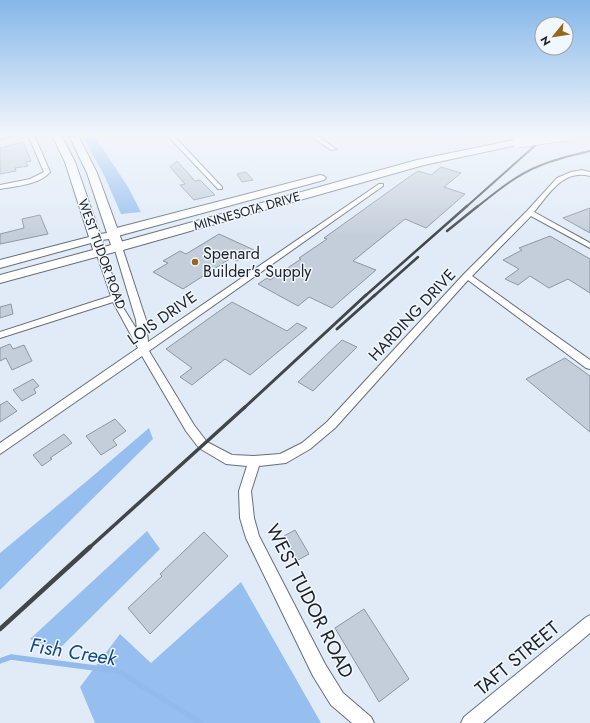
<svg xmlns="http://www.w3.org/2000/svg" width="590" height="723" viewBox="0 0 590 723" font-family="Jost,sans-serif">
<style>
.forest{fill:#96bfef}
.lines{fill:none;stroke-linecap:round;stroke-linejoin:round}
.stream{stroke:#92bbeb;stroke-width:5.5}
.building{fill:#c4ceda;stroke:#8d97a2}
.street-casing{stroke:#666f79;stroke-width:2}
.primary-casing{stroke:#666f79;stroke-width:2}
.highway-casing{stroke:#666f79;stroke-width:2}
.street{fill:#fff;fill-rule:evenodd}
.primary{fill:#fff;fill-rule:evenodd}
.highway{fill:#fff;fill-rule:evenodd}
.rail-far4{stroke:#41464b;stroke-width:2}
.rail-far3{stroke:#41464b;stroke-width:2.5}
.rail-far2{stroke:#41464b;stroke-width:3}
.rail-far1{stroke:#41464b;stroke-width:3.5}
.rail{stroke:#41464b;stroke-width:4.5}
.highway-bridge-casing{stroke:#666f79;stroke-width:12;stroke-linecap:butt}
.highway-bridge{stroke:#fff;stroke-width:11}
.poi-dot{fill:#98681a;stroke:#f1f7ff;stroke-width:1.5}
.labels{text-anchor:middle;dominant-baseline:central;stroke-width:3;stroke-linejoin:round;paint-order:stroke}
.far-street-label{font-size:13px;fill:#202428;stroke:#f1f7ff}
.poi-label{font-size:16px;fill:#202428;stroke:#f1f7ff;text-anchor:start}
.street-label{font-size:16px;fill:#202428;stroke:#f1f7ff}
.near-street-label{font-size:19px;fill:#202428;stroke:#f1f7ff}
.near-water-label{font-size:20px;font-style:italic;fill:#114882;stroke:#f1f7ff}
</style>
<rect width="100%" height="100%" fill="#e1ebf7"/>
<g class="forest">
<path d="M82 135H94L128 187 141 212 121 214 105 177Z"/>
<path d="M149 428 153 439 0 590V553L87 481Z"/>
<path d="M147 531 160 549 57 651 30 639Z"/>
<path d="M241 582 321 723H95L80 687 120 634 151 663Z"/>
</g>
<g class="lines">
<path class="stream" d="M0 661 11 657 118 671 201 723"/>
</g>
<g class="building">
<path d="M23 142 31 161 26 162 28 166 15 168 16 171 0 174V148Z"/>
<path d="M177 161 195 181 200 180 215 195 194 200 180 185 185 184 170 167Z"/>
<path d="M441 167 461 173 444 187 465 194 426 228 405 219 353 261 376 270 332 308 309 297 298 306 258 284 267 278 270 280 301 259 299 258 327 239 324 238 409 177 418 171 431 175Z"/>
<path d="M246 172 253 180 242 182 237 174Z"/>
<path d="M590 208V233L563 218Z"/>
<path d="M40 215 48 234 0 244V234L24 228 22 219Z"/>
<path d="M219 234 254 250 237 261 231 258 183 289 153 272 168 263 163 261 180 251 186 254Z"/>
<path d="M550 236 590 259V293L568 279 549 288 530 276 518 285 505 279 519 269 503 260 522 250 519 248Z"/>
<path d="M232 302 287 331 297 323 307 328 250 375 225 359 192 385 180 377 192 368 166 349Z"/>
<path d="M11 304 13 314 0 318V307Z"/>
<path d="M342 340 357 347 313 391 298 382Z"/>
<path d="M10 344 13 349 24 345 32 361 12 370 6 358 0 361V348Z"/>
<path d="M565 358 590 376V432L526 379Z"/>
<path d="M33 379 39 386 34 389 36 393 22 401 13 390Z"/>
<path d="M7 401 17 411 0 422V405Z"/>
<path d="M115 419 126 431 113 440 117 445 101 455 86 436Z"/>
<path d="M64 434 72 443 50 458 52 459 42 466 33 455Z"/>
<path d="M295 530 309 554 298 560 284 536Z"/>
<path d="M204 532 228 556 150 634 128 608 162 576 160 574Z"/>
<path d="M364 609 409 679 379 702 335 628Z"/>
</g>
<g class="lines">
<g class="street-casing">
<g id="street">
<path d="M0 135H13L0 139Z"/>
<path d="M28 135H34L50 172C39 185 16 186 0 189V185L30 179 44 172Z"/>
<path d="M167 135H173L222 187V189H218Z"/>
<path d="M309 135H316L336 149 331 150Z"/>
<path d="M582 170 590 172V176C563 169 549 194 534 212L590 243V248L531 216 472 276 590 360V369L586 368 468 280 335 428 310 449 286 463 259 466 251 491 254 518 259 536 325 664 343 693 371 717 374 723H352L331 705 313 676 246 538 240 518 239 491 247 466 226 464 199 448 186 431 142 356 0 454V443L138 348 113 302 0 338V332L111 296 96 252 97 250H103L104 252 124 309 137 330 136 320 114 247 118 245 122 247 146 320 148 342 379 184H383V186L149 351 194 425 207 442 232 455 254 456 280 454 302 443 327 422 464 274 527 211 557 178 571 172Z"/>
<path d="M590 615V633L483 723H461L464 717 585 618Z"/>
</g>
</g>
<g class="primary-casing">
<path id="primary" d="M52 135H61L75 162 100 234 107 233 87 173 69 135H78L97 173 124 247 122 250 0 283V275L93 250 91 243 0 268V260L89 237 65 162ZM109 239 111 245 104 247 102 240Z"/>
</g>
<g class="highway-casing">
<g id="highway">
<path d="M518 139 522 140 523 142 522 144 424 165 123 250 118 251 113 250 111 247 113 244 417 160Z"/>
<path d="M320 175 324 176 326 178 324 180 114 237 109 236 107 233 109 230Z"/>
</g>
</g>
<use href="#street" class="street"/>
<use href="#primary" class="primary"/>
<use href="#highway" class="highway"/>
<g class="rail-far4">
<path d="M466 207 547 135"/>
<path d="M477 207C496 192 516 175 539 166 555 159 573 155 590 151"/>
</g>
<g class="rail-far3">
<path d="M447 231 478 206"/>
<path d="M365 296 467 206"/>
<path d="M374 296 418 257"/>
</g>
<g class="rail-far2">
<path d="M337 329 375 295"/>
<path d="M244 408 366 295"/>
</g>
<path class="rail-far1" d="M89 548 245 407"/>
<path class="rail" d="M0 629 90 547"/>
<g class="highway-bridge-casing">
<path id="highway-bridge" d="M518 142 566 135"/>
</g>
<use href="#highway-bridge" class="highway-bridge"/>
</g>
<linearGradient id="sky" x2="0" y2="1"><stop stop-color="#85b7e9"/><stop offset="0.57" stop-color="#f2f6fb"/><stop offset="1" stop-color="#f2f6fb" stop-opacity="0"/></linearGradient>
<rect width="590" height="236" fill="url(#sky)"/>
<circle class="poi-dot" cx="195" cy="262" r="4"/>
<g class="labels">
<g class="far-street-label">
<text transform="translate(247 211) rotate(-16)">MINNESOTA DRIVE</text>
<text transform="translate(102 254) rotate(70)">WEST TUDOR ROAD</text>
</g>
<g class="poi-label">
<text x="203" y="253">Spenard<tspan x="203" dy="18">Builder's Supply</tspan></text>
</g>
<g class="street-label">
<text transform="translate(412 315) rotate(-47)">HARDING DRIVE</text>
<text transform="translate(162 318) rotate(-35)">LOIS DRIVE</text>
</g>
<g class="near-street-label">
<text transform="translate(310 601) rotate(63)">WEST TUDOR ROAD</text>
<text transform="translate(517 658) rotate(-40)">TAFT STREET</text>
</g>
<g class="near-water-label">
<text transform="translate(73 652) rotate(9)">Fish Creek</text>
</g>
</g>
<g transform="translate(554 36) rotate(240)"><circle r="19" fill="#f1f7ff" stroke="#9da3a9"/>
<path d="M0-3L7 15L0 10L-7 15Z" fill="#98681a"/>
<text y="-6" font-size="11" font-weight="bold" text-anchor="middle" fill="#202428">N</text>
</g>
</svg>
